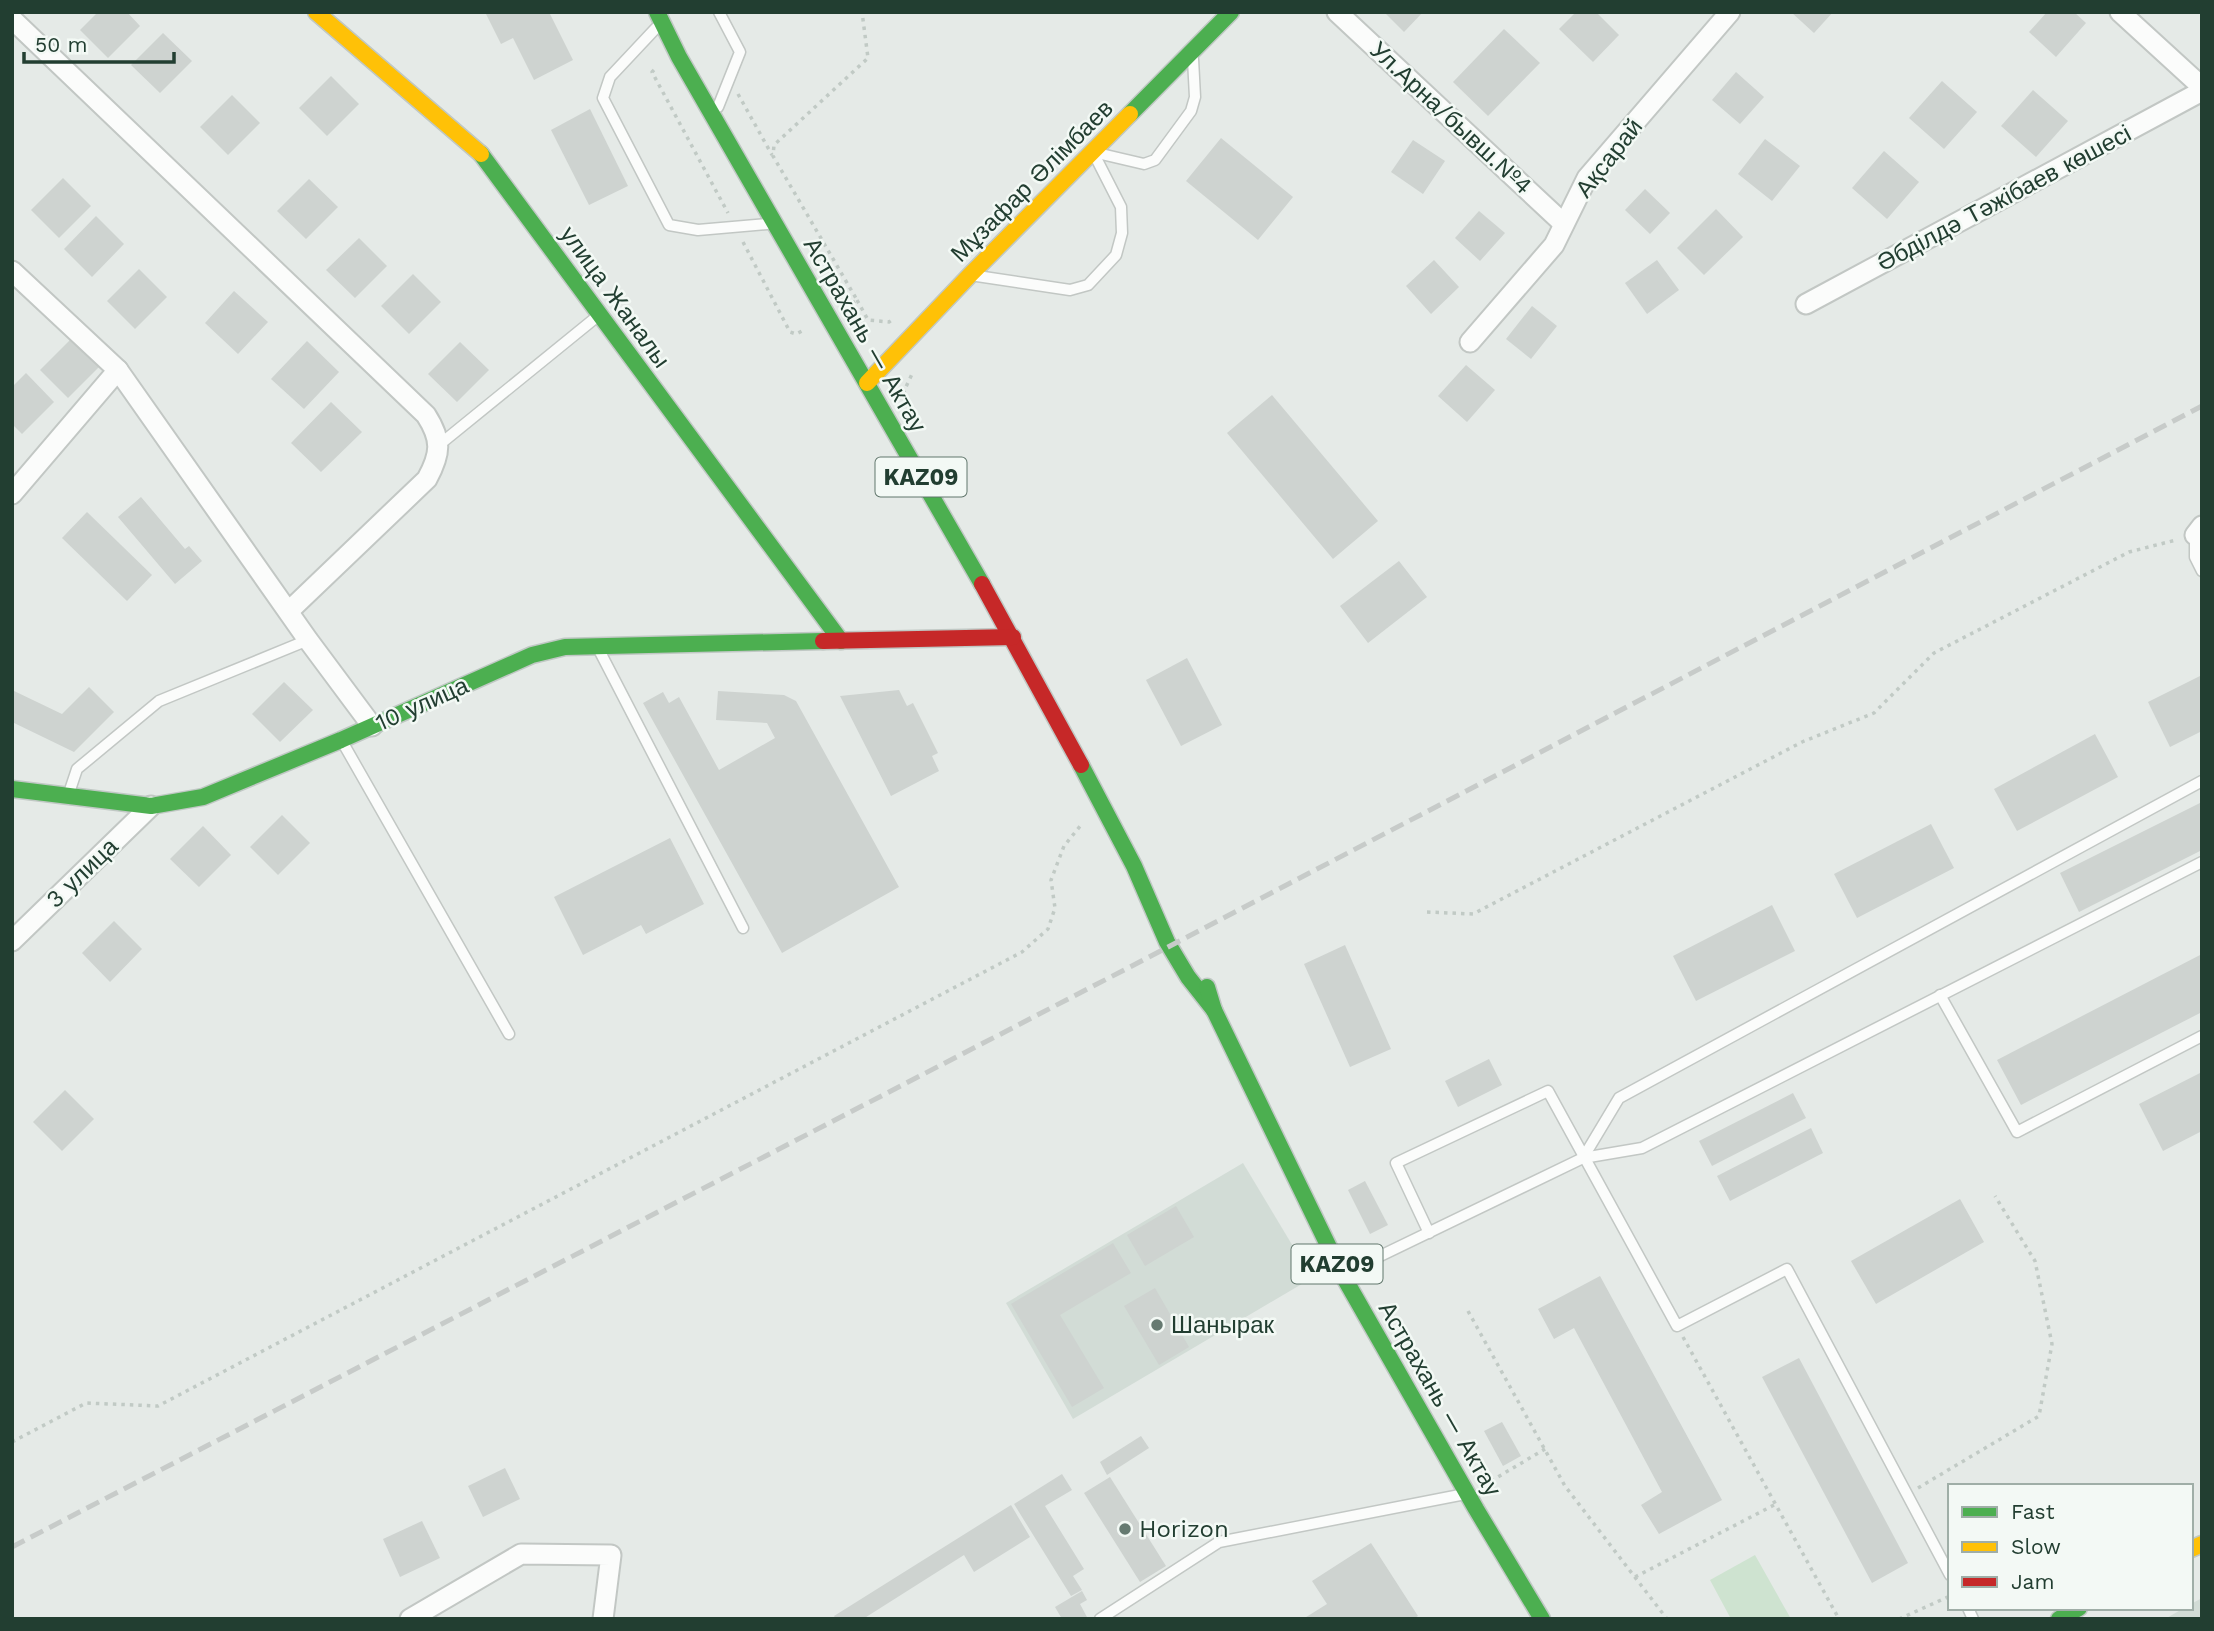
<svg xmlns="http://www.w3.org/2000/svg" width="2214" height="1631" viewBox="0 0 2214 1631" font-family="'Work Sans',sans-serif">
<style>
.built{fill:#d2dcd6}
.green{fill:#cee3d0}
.building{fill:#ced3d0}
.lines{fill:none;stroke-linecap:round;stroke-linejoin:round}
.lane-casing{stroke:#c2c7c4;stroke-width:13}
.street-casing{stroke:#c2c7c4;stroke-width:23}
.fast-casing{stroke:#c0c8c4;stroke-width:19}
.slow-casing{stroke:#c0c8c4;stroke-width:19}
.jam-casing{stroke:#c0c8c4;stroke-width:19}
.path{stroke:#c1cac5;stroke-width:3.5;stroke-dasharray:3.5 5;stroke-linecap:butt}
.lane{stroke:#fbfcfb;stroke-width:10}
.street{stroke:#fbfcfb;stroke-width:19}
.fast{stroke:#4caf50;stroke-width:16}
.slow{stroke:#ffc107;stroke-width:16}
.jam{stroke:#c62828;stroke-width:16}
.rail{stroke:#c7cbc9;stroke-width:5;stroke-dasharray:14 7;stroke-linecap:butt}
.poi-dot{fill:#667a71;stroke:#f3f9f5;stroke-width:2.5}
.labels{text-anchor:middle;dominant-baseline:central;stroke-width:5;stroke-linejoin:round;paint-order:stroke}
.shield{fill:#f3f9f5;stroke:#61766c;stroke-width:2}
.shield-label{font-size:23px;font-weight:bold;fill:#223e31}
.street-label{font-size:24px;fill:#223e31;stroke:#f3f9f5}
.poi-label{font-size:24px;fill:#223e31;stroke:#f3f9f5;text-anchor:start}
</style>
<rect width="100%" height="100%" fill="#e5eae7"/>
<g class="built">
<path d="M1243 1163 1312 1278 1073 1419 1006 1303Z"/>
<path d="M2202 1598V1619H2165L2184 1608H2191V1604Z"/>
</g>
<path class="green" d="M1755 1555 1791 1619H1731L1710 1580Z"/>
<g class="building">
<path d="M98 12H127L140 26 108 58 80 30Z"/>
<path d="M485 12H549L573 60 534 80 513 38 501 44Z"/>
<path d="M1384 12H1423L1404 32Z"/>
<path d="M1576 12H1596L1619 35 1593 62 1559 29Z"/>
<path d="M1791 12H1833L1814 33Z"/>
<path d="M2047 12H2074L2086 23 2056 57 2029 32Z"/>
<path d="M1504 29 1540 63 1488 116 1453 82Z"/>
<path d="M163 33 192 61 160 93 131 65Z"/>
<path d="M1736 72 1764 97 1740 124 1712 100Z"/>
<path d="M331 76 359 104 327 136 299 108Z"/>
<path d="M1942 81 1977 112 1944 149 1909 118Z"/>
<path d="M2033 90 2068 121 2036 157 2001 126Z"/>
<path d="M232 95 260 123 228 155 200 127Z"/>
<path d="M590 109 628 186 589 205 551 130Z"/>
<path d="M1221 138 1293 197 1258 240 1186 181Z"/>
<path d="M1765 139 1800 166 1772 201 1738 174Z"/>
<path d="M1413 140 1445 161 1423 194 1391 172Z"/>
<path d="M1884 151 1919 182 1887 219 1852 188Z"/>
<path d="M63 178 91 206 59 238 31 210Z"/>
<path d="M309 179 338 207 306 239 277 211Z"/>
<path d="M1645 189 1670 213 1650 234 1625 210Z"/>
<path d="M1716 209 1743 237 1704 275 1677 248Z"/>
<path d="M1479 211 1505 233 1480 261 1455 238Z"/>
<path d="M96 216 124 244 92 277 64 249Z"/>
<path d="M359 238 387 266 355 298 326 270Z"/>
<path d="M1434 260 1459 287 1431 314 1406 286Z"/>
<path d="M1657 260 1679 290 1647 314 1625 283Z"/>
<path d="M139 269 167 297 135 329 107 301Z"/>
<path d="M413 274 441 302 409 334 381 306Z"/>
<path d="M234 291 268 322 238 354 205 323Z"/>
<path d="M1532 306 1557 326 1531 359 1506 339Z"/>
<path d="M72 338 100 366 68 398 40 370Z"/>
<path d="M307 341 339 372 304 409 271 379Z"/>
<path d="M460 342 489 370 457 402 428 374Z"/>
<path d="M1466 365 1495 390 1467 422 1438 396Z"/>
<path d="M26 373 54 402 22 434 12 424V387Z"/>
<path d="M1272 395 1378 521 1333 559 1227 433Z"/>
<path d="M331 402 362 432 321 472 291 443Z"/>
<path d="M141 497 185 549 189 546 202 561 175 584 118 517Z"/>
<path d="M87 512 152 575 127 601 62 538Z"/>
<path d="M1399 561 1427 597 1368 643 1340 606Z"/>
<path d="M1187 658 1222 725 1181 746 1146 680Z"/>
<path d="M2202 675V731L2170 747 2148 702Z"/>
<path d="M284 682 313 710 280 742 252 714Z"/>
<path d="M89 687 114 712 74 752 12 722V690L62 714Z"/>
<path d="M899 690 907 706 913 703 938 753 932 756 939 771 891 796 840 696Z"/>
<path d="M718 691 784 695 796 701 899 887 782 953 643 703 663 692 669 703 679 697 719 770 775 738 767 723 716 720Z"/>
<path d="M2095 734 2118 777 2017 831 1994 789Z"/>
<path d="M2202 802V850L2079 912 2060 873Z"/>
<path d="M282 815 310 843 278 875 250 847Z"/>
<path d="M1931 824 1954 868 1857 918 1834 874Z"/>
<path d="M203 826 231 855 199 887 170 859Z"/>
<path d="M670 838 704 904 646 934 641 925 583 955 554 897Z"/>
<path d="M1772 905 1795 951 1696 1001 1673 956Z"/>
<path d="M114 921 142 949 110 982 82 953Z"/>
<path d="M1345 945 1391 1049 1350 1067 1304 964Z"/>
<path d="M2202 954V1012L2021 1105 1997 1060Z"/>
<path d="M1489 1059 1502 1085 1458 1107 1445 1081Z"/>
<path d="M2202 1072V1131L2163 1151 2139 1104Z"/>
<path d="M65 1090 94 1119 62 1151 33 1122Z"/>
<path d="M1793 1093 1806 1118 1712 1166 1699 1141Z"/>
<path d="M1811 1128 1823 1153 1730 1201 1717 1176Z"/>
<path d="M1365 1181 1388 1225 1370 1234 1348 1190Z"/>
<path d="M1960 1199 1984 1242 1876 1304 1851 1261Z"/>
<path d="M1176 1206 1194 1237 1145 1266 1127 1235Z"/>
<path d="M1113 1243 1131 1273 1060 1315 1104 1388 1072 1407 1011 1304Z"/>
<path d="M1600 1276 1722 1500 1659 1534 1641 1505 1662 1492 1574 1328 1554 1339 1538 1309Z"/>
<path d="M1155 1288 1189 1347 1159 1365 1124 1306Z"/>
<path d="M1799 1358 1908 1563 1872 1583 1762 1377Z"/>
<path d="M1502 1422 1521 1456 1503 1466 1484 1431Z"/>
<path d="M1141 1436 1149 1448 1107 1475 1100 1462Z"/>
<path d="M505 1468 520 1499 483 1517 468 1486Z"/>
<path d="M1062 1474 1072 1490 1045 1506 1084 1569 1073 1576 1082 1590 1071 1596 1014 1504Z"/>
<path d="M1110 1477 1166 1566 1140 1582 1084 1493Z"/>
<path d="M1011 1505 1030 1537 974 1572 964 1555 863 1619H836L834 1616Z"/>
<path d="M422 1521 440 1558 400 1577 383 1539Z"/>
<path d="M1371 1543 1418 1616 1413 1619H1303L1327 1604 1312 1581Z"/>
<path d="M1082 1591 1087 1600 1080 1604 1088 1619H1062L1055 1607Z"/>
</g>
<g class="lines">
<g class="lane-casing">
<g id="lane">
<path d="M656 28 610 77 603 98 669 225 698 230 767 224"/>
<path d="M718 107 740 52 719 12"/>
<path d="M1097 153 1144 164 1155 160 1191 111 1195 97 1193 59"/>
<path d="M977 276 1070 290 1088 285 1116 255 1122 233 1121 207 1094 154"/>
<path d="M439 445 599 315"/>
<path d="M2195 535V557L2202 571"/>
<path d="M598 648 743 928"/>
<path d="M343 743 509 1034"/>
<path d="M69 793 77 769 159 701 308 640"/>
<path d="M1940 995 2017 1132 2202 1036"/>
<path d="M1583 1158 1619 1098 2202 781"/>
<path d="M1429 1233 1396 1163 1548 1091 1677 1326 1787 1269 1950 1575"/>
<path d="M1349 1271 1583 1158 1642 1148 2202 862"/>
<path d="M1968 1608 1973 1619"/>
<path d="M1100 1619 1219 1542 1460 1495"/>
</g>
</g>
<g class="street-casing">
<g id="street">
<path d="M1337 12 1564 224"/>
<path d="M2120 12 2202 87"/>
<path d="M12 19 426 415C442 440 441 453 427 479L289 611"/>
<path d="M12 271 118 370 308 640 372 726"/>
<path d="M1806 304 2202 91"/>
<path d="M1470 342 1554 245 1587 178 1730 12"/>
<path d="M12 494 118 370"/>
<path d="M2195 535 2202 526"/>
<path d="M12 941 151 806"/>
<path d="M410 1619 521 1554 611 1555 603 1619"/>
</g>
</g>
<g class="fast-casing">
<g id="fast">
<path d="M657 12 679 57 982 584"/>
<path d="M1130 114 1231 12"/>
<path d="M481 154 841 641"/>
<path d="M1081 765 1134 866 1167 942 1188 977 1214 1010"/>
<path d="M12 789 151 806 203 797 341 740 532 655 565 647 823 641"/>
<path d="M1207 987 1214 1010 1342 1274 1476 1509 1542 1619"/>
<path d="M2059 1619 2079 1608"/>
</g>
</g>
<g class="slow-casing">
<g id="slow">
<path d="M316 12 481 154"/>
<path d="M867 383 970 275 1130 114"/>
<path d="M2191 1549 2202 1544"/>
</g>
</g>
<g class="jam-casing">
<g id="jam">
<path d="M982 584 1081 765"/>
<path d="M823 641 1013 637"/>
</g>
</g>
<g class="path">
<path d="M654 70 652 72 728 213"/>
<path d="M738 94 772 155"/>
<path d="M743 242 790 332 796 334 802 331"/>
<path d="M857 300 868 320 889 322 892 320"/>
<path d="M852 303 857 300 773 156 774 145 868 58 862 12"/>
<path d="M905 394 904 391 913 372"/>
<path d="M1427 912 1473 914 1802 742 1874 713 1934 653 2129 552 2176 540"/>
<path d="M1468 1311 1565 1486 1667 1619"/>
<path d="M1683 1337 1839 1619"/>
<path d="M12 1442 86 1403 158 1406 1022 952 1048 929 1055 908 1051 880 1064 846 1081 825"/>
<path d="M1491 1481 1545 1449"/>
<path d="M1918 1488 2039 1416 2052 1344 2035 1261 1995 1196"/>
<path d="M1635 1577 1776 1504"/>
<path d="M1899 1619 1950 1596"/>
</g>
<use href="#lane" class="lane"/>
<use href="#street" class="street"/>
<use href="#fast" class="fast"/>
<use href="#slow" class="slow"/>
<use href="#jam" class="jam"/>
<path class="rail" d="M12 1547 1126 969 2202 406"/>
</g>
<g class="poi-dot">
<circle cx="1157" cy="1325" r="7"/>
<circle cx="1125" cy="1529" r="7"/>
</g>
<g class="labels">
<g class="shield">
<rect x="875.5" y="457.5" width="91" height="39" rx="5"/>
<rect x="1291.5" y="1244.5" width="91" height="39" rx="5"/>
</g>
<g class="shield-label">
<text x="921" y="477">KAZ09</text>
<text x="1337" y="1264">KAZ09</text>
</g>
<g class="street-label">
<text transform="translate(1451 118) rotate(43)">Ул.Арна/бывш.№4</text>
<text transform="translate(1609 158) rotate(-52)">Ақсарай</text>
<text transform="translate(1032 181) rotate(-45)">Мұзафар Әлімбаев</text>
<text transform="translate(2004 198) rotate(-28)">Әбділдә Тәжібаев көшесі</text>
<text transform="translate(615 297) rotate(54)">улица Жаналы</text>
<text transform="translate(865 335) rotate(60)">Астрахань — Актау</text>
<text transform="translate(422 704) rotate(-24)">10 улица</text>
<text transform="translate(82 873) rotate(-44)">3 улица</text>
<text transform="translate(1440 1399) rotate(60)">Астрахань — Актау</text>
</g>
<g class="poi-label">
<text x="1171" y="1325">Шанырак</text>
<text x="1139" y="1529">Horizon</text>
</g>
</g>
<rect width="2214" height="1631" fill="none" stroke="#223e31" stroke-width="28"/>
<rect x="1948" y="1484" width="245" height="126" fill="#f3f9f5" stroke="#9faea7" stroke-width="2"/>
<rect x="1962" y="1507" width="35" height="10" fill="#4caf50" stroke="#9faea7" stroke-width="2"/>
<text x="2011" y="1519" font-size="21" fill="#223e31">Fast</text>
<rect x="1962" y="1542" width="35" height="10" fill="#ffc107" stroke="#9faea7" stroke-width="2"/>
<text x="2011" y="1554" font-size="21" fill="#223e31">Slow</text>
<rect x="1962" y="1577" width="35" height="10" fill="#c62828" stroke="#9faea7" stroke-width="2"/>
<text x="2011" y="1589" font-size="21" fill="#223e31">Jam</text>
<path d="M24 52v10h150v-10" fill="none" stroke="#223e31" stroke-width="3.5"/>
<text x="35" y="52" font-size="21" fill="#223e31" stroke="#f3f9f5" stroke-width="5" paint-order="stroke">50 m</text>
</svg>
